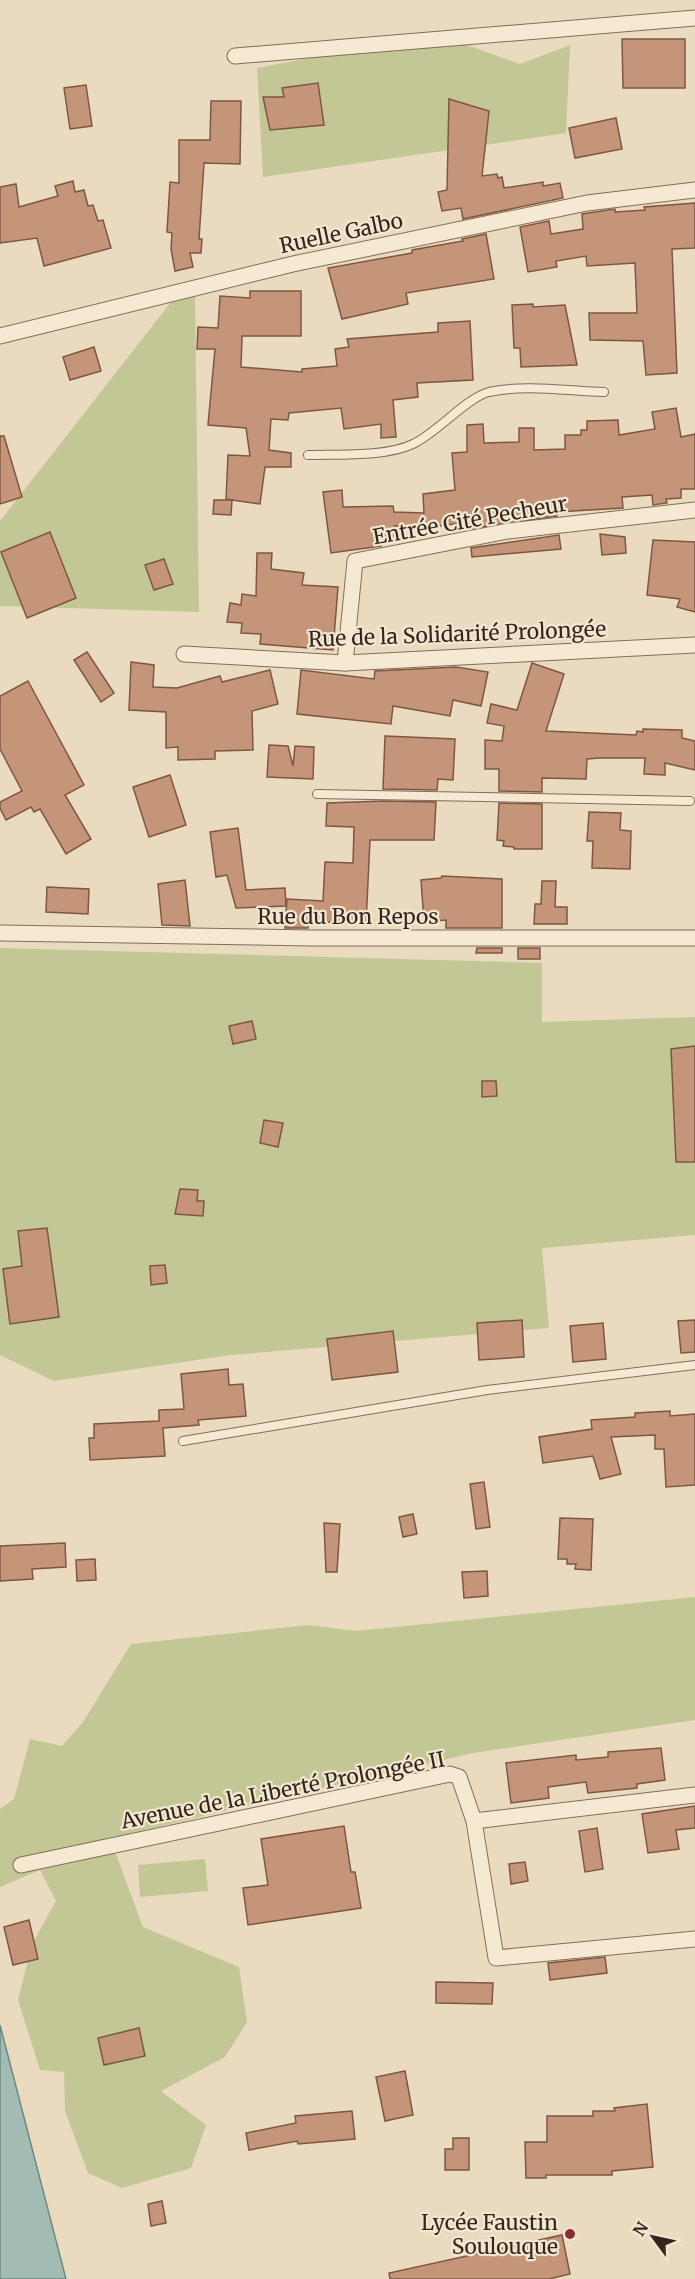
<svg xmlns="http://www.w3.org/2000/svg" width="695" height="2279" viewBox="0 0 695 2279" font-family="Merriweather,serif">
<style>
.green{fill:#c3c695}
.water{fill:#a3bcb3;stroke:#6b8980;stroke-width:1.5}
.building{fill:#c59579;stroke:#7e5741;stroke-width:1.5}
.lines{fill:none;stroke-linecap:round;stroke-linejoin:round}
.service-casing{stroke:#816d59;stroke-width:10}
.minor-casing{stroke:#816d59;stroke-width:17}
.service{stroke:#f5e9d2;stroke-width:8}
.minor{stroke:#f5e9d2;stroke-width:15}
.poi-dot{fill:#8b2e33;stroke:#f2e6cf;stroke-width:2}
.labels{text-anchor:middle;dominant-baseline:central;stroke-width:4.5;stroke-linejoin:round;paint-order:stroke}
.street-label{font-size:21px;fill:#32261d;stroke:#f2e6cf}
.poi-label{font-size:21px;fill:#32261d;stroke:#f2e6cf;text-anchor:end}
</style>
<rect width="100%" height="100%" fill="#eadbc0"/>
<g class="green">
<path d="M436 34 520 64 570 45 566 133 263 177 257 68Z"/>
<path d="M195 293 199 612 0 606V521L171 302Z"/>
<path d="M0 948 542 963V1022L695 1017V1235L542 1248 549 1328 231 1355 54 1381 0 1355Z"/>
<path d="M695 1597V1720L473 1753 110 1838 143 1927 239 1967 247 2022 225 2057 161 2091 206 2125 191 2168 122 2188 88 2173 65 2111 64 2072 40 2070 18 2000 32 1944 56 1901 40 1870 0 1887V1809L14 1799 30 1739 62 1746 83 1722 131 1644 309 1625 355 1631Z"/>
<path d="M205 1859 208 1891 140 1897 138 1865Z"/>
</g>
<path class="water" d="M0 2025 66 2279H0Z"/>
<g class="building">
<path d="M622 39H685V88H623Z"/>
<path d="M318 83 324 125 270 130 263 97H284L282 88Z"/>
<path d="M86 85 92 126 70 129 64 88Z"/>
<path d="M449 99 489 111 482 176 497 174 498 178 502 177 504 188 543 182V186L560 183 563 198 463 219 461 208 442 211 438 192 447 190Z"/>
<path d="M211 101H241L240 164 204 163 199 239H202L201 253H190L193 267 175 271 171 249 172 233 167 232 170 182 179 183V140H210Z"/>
<path d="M616 118 622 149 575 158 569 128Z"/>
<path d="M73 181 75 192 84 190 88 206 93 205 98 221 103 220 111 248 44 266 37 238 0 243V187L16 184 19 207 58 196 55 186Z"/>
<path d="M695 203V248L672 249 677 373 646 375 643 341 590 340 589 313H637L635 263 587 266 586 256 556 261 557 267 528 272 520 227 549 221 551 234 583 229 582 214 615 209V212L645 210 644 207Z"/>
<path d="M486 234 494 279 406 293 408 304 342 319 328 268 412 253V250L463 241 462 239Z"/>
<path d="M250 291H301V336H242L241 367 302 372V369L337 366 335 349 349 347 347 339 438 332V323L470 321 473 380 417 383 418 397 393 400 396 437 381 438V424L344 429 341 408 289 413 288 420 271 419 269 450 291 453V467H265L260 504 226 499 228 455 250 456 246 428 208 425 215 349H197L198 327 218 328 220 296 250 298Z"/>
<path d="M533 304V307L565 305 577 365 521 367 520 348H514L512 305Z"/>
<path d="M94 347 101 371 70 380 63 357Z"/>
<path d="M676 408 681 437 695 434V489H681V498L666 499 667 503 653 505 652 495 622 497 623 508 556 512 557 516 468 529 467 522 427 528V526H394V536L380 537 381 546 331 553 323 492 342 490 343 507 393 506 394 512 424 513 423 494 455 490 452 453 467 452V425L483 424 484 443 519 442V428H534V450L565 449V435H581V430H587V421L618 420 619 435 655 429 652 412Z"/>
<path d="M0 436H4L22 497 0 504Z"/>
<path d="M214 500H232L231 515 213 514Z"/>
<path d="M50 532 76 598 27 618 1 552Z"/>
<path d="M600 534 625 537 626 553 602 555Z"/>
<path d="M559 535 561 549 472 557 471 548Z"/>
<path d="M653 540 695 542V612L677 607 680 599 647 595Z"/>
<path d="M257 553H272L271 569 304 573 302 585 338 587 333 650 260 644 261 634 241 633 242 623 227 622 230 603 241 605 242 594 256 596Z"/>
<path d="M164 559 173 584 154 590 145 565Z"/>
<path d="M87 652 114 693 101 702 74 660Z"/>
<path d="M131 662 154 665 153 687 177 688 220 676 222 682 270 670 278 704 252 711 253 750 215 751V759L178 760V747L166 748V712L129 710Z"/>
<path d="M532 663 564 674 546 731 636 735 637 731 643 732V729L682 730V738L695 741V770L665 763V775L644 774 645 758H599L587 759 586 779 542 778V792L499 791V769H485V740L502 741 504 726 487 723 491 704 517 710Z"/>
<path d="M456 667 488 672 481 706 453 700 450 716 393 706 391 724 297 714 301 670 374 679 375 671Z"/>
<path d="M28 681 84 785 65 795 91 839 66 854 40 809 34 812 31 807 6 820 0 808V802L22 791 0 749V696Z"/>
<path d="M385 736 455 739 453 780 438 779 437 790 383 789Z"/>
<path d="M269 745 288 746 293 766 295 746 314 747 313 779 267 777Z"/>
<path d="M170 775 186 825 149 837 133 787Z"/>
<path d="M383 801 436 802 434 840H370L366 924 308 921V928H285L287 899 323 901 325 862 353 863 354 827 326 826 327 803Z"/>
<path d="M499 803 542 804V849H514V847L503 846 504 841 497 840Z"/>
<path d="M589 812 621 813 620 830 631 831 630 869 592 868 593 841H587Z"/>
<path d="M238 828 246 890 285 888 286 906 236 908 227 875 216 877 210 832Z"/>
<path d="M442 876 502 879V928H446V920L424 922 421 880 441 878Z"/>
<path d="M185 880 190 926 162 925 158 884Z"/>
<path d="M542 881H556L555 907H567V924H534L535 904H541Z"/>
<path d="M47 887 89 889 88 914 46 912Z"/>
<path d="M477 948H502V953H476Z"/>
<rect x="518" y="948" width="22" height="11"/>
<path d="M252 1021 256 1039 233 1044 229 1026Z"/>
<path d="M695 1046V1162H676L671 1049Z"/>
<path d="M482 1081H496L497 1096 482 1097Z"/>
<path d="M264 1120 283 1123 278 1147 260 1143Z"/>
<path d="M180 1189 198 1190 197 1201H204L203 1216 175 1214Z"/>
<path d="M47 1228 59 1317 10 1324 3 1269 22 1266 18 1231Z"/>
<path d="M165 1265 167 1283 151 1285 150 1266Z"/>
<path d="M522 1320 524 1357 479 1360 477 1323Z"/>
<path d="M695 1320V1352L681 1353 678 1321Z"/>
<path d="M603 1323 606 1359 573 1362 570 1326Z"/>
<path d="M393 1331 398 1372 332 1380 327 1339Z"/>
<path d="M228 1369 229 1385 243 1384 246 1416 198 1420 199 1425 163 1428 165 1456 90 1460 89 1438H94V1424L159 1421V1410L184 1409 181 1374Z"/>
<path d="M670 1411V1416L695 1414V1485L666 1487 664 1449H655V1435L611 1437 621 1474 600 1479 593 1456 543 1463 539 1437 592 1429 591 1420 635 1417V1413Z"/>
<path d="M484 1482 490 1527 476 1529 470 1484Z"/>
<path d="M413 1514 417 1534 403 1537 399 1517Z"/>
<path d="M560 1518 593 1519 591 1570 575 1569 576 1564H567V1559H558Z"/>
<path d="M324 1523 340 1524 337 1572H326Z"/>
<path d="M65 1543 66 1567 32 1569 33 1579 0 1581V1546Z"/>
<path d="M95 1559 96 1580 77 1581 76 1560Z"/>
<path d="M487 1571 488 1596 464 1598 462 1572Z"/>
<path d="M661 1748 665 1780 637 1784V1788L588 1793 586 1782 548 1787 549 1798 511 1803 506 1763 576 1755V1760L608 1757V1752Z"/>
<path d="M695 1806V1828L676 1830 679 1849 648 1853 642 1814Z"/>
<path d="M344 1826 351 1872H355L361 1908 248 1925 243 1888 268 1885 261 1839Z"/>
<path d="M597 1828 603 1869 585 1872 579 1831Z"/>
<path d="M525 1862 528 1881 511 1884 509 1864Z"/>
<path d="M29 1920 38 1959 13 1965 4 1927Z"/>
<path d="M605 1957 607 1973 550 1980 548 1963Z"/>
<path d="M436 1982 493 1983 492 2004 436 2003Z"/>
<path d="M139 2028 145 2056 104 2065 98 2038Z"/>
<path d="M405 2071 413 2115 385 2121 376 2077Z"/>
<path d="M647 2104 653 2167 612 2171V2175H546V2178H526L525 2142H547V2116H593V2111H615L614 2108Z"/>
<path d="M352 2111 355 2139 298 2144 297 2141 249 2150 246 2133 296 2123 295 2116Z"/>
<path d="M453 2138H469V2170H445V2149H453Z"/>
<path d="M162 2201 166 2223 151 2226 148 2204Z"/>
<path d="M562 2235 570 2274 549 2279H390L389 2273Z"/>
</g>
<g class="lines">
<g class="service-casing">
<g id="service">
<path d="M308 455C339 454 386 457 413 444 437 433 466 398 489 392 525 384 568 391 604 392"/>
<path d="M317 794 690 801"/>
<path d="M183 1441 487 1390 695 1365"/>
</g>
</g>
<g class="minor-casing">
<g id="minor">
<path d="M235 56 695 18"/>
<path d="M0 336 293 264 587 203 695 190"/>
<path d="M184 654 345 663 695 645"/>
<path d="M345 663 355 561 508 531 695 510"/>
<path d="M0 933 312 938H695"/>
<path d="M474 1821 695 1795"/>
<path d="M21 1865 450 1774 459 1777 474 1821 496 1958 695 1939"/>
</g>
</g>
<use href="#service" class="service"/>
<use href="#minor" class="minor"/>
</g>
<circle class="poi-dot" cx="570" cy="2234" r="6"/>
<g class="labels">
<g class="street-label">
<text transform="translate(341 233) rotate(-12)">Ruelle Galbo</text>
<text transform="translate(470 520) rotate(-10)">Entrée Cité Pecheur</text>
<text transform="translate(457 634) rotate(-2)">Rue de la Solidarité Prolongée</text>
<text x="348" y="916">Rue du Bon Repos</text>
<text transform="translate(283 1790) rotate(-11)">Avenue de la Liberté Prolongée II</text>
</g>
<g class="poi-label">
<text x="558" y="2222">Lycée Faustin<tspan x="558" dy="24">Soulouque</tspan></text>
</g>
</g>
<g transform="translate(653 2237) rotate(303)" stroke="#f2e6cf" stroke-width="4.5" paint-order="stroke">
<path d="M0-4.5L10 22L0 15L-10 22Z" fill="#32261d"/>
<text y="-9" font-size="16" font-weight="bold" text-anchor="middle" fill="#32261d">N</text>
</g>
</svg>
